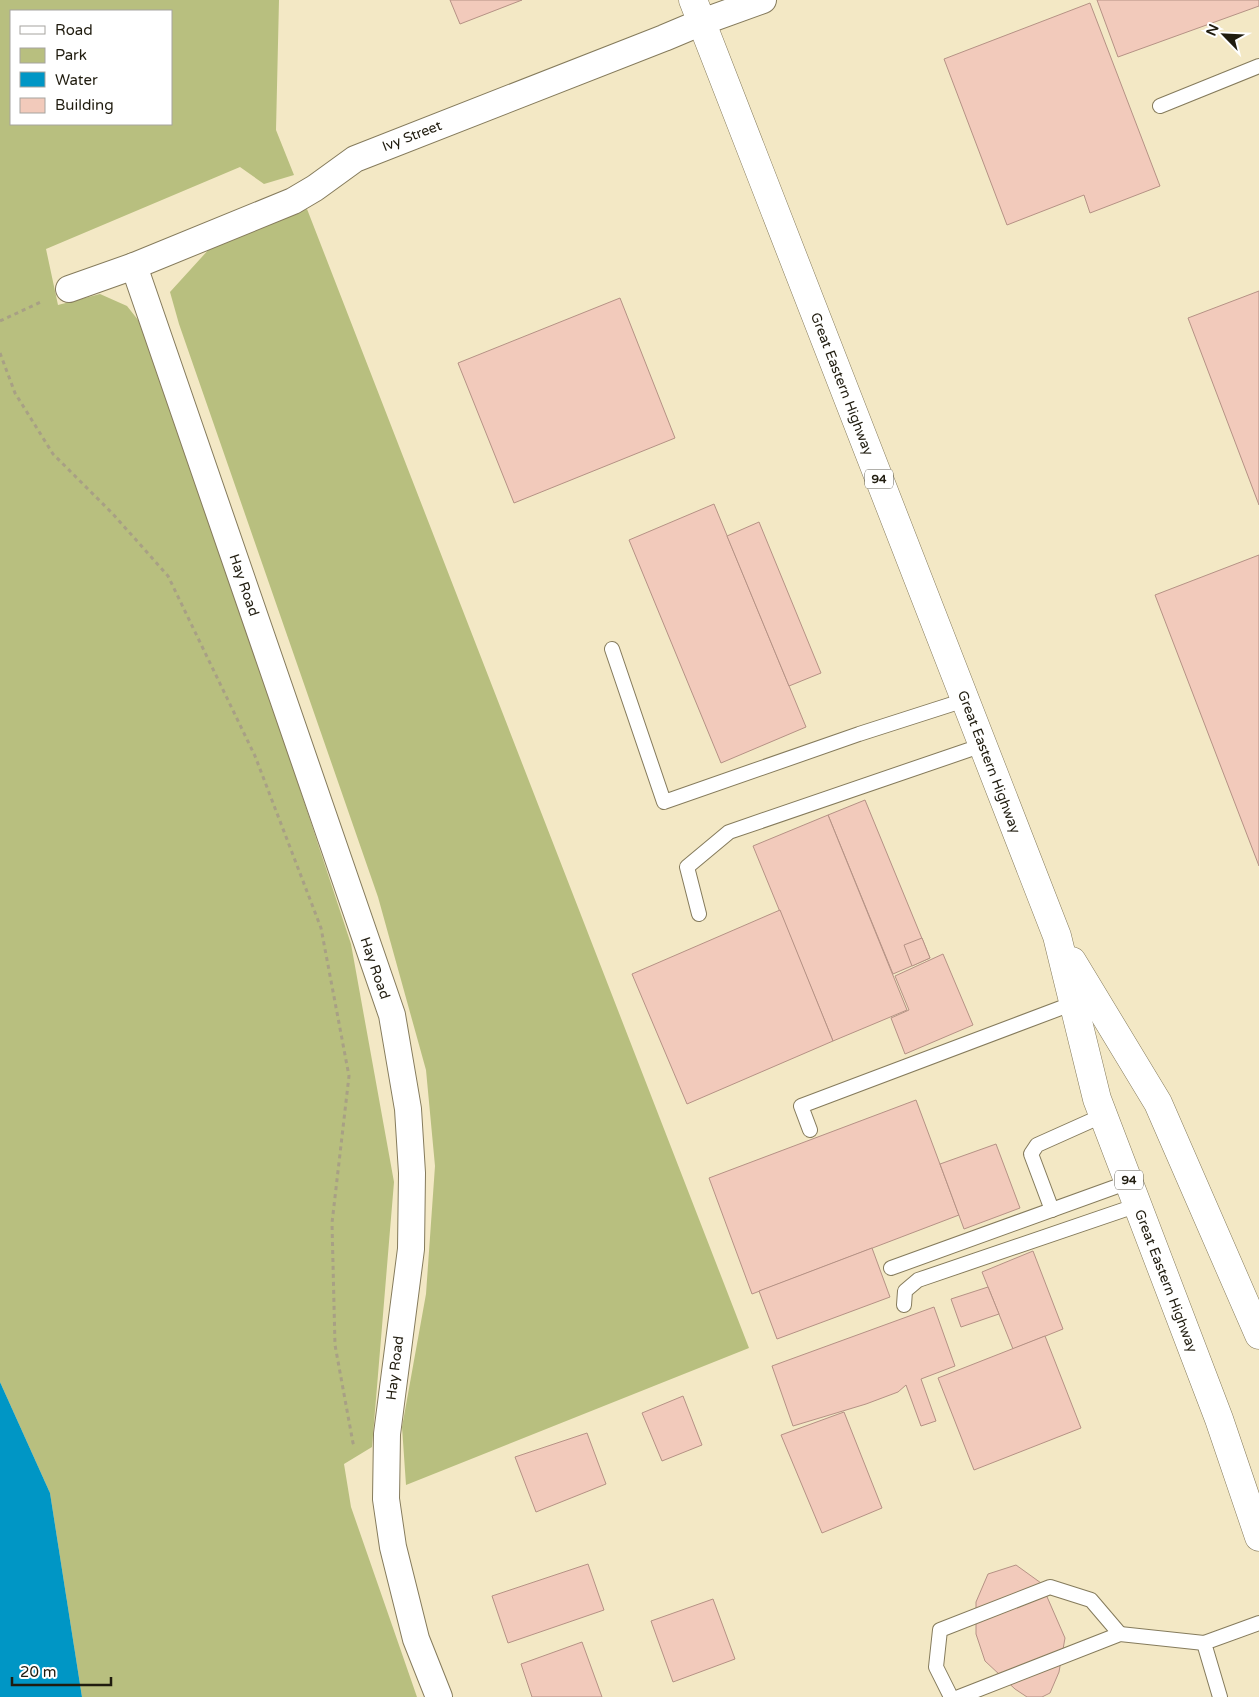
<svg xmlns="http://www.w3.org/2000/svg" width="1259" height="1697" viewBox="0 0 1259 1697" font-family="'Varela Round',sans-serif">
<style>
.green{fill:#b8bf7f;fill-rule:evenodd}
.water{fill:#0096c5}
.building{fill:#f2cabb;stroke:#b59285}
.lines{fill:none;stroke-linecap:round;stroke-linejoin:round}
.lane-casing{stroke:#857b5c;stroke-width:16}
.street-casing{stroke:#857b5c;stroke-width:28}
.highway-casing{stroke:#857b5c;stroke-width:29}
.path{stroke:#a8a085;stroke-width:3;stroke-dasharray:4 4;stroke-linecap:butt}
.lane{stroke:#fff;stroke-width:14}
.street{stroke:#fff;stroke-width:26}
.highway{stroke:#fff;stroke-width:28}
.labels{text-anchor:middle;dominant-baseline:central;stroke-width:5;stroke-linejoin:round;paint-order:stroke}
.shield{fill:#fff;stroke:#636057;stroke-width:1}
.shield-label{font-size:12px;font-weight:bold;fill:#201c0f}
.street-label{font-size:14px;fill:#201c0f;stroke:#fff}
</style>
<rect width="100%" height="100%" fill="#f3e8c5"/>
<g class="green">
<path d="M0 0H279L276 130 294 175 264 184 240 167 46 249 58 305 100 294 127 306 150 335 351 944 394 1182 372 1447 344 1464 351 1507 417 1697H82L50 1493 0 1382ZM11 11H171V124H11Z"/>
<path d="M307 209 749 1348 406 1485 402 1427 426 1294 435 1166 426 1070 378 897 179 324 170 292 211 247Z"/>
</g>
<path class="water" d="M0 1382 50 1493 82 1697H0Z"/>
<g class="building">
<path d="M450 0H522L460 24Z"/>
<path d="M1097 0H1259V6L1118 57Z"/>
<path d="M1090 3 1160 186 1090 213 1084 195 1007 225 944 59Z"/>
<path d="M1259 291V505L1188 318Z"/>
<path d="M620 298 675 438 514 503 458 363Z"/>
<path d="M714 504 806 727 721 763 629 540Z"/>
<path d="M759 522 821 673 789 686 727 536Z"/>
<path d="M1259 555V866L1155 595Z"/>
<path d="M865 800 930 958 893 974 828 815Z"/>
<path d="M828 815 907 1010 833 1041 753 846Z"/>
<path d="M780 910 833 1041 687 1104 632 974Z"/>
<path d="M922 938 930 958 912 966 904 945Z"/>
<path d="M943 954 973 1025 905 1054 891 1018 909 1010 895 976Z"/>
<path d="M916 1100 959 1215 752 1294 709 1178Z"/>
<path d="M996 1144 1020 1208 964 1229 940 1164Z"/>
<path d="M872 1248 890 1297 777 1339 759 1291Z"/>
<path d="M1033 1251 1063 1329 1013 1349 982 1272Z"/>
<path d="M988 1287 999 1314 961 1327 951 1299Z"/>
<path d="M934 1307 955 1366 921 1379 936 1421 921 1426 906 1385 898 1392 866 1404 793 1426 772 1366Z"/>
<path d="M1045 1336 1081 1428 974 1470 938 1378Z"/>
<path d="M683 1396 702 1445 662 1461 642 1413Z"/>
<path d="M844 1412 882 1508 822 1533 781 1435Z"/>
<path d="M587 1433 606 1484 536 1512 515 1457Z"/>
<path d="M588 1564 604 1610 508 1643 492 1596Z"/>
<path d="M1016 1565 1041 1583 1065 1638 1059 1672 1050 1693 1042 1697H1027L1015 1689 985 1661 976 1634V1602L988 1574Z"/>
<path d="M713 1599 735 1659 673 1682 651 1621Z"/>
<path d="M582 1642 602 1697H532L521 1664Z"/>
</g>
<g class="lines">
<g class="lane-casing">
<g id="lane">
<path d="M1160 106 1259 66"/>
<path d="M612 649 664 802 859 734 965 700"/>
<path d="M699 914 687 867 729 832 983 745"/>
<path d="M810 1130 801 1106 1074 1003"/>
<path d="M1052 1210 1031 1154 1037 1145 1104 1115"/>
<path d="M891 1268 1129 1182"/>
<path d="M904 1305 905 1291 918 1280 1138 1205"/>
<path d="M951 1697 936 1667 940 1630 1050 1587 1091 1600 1120 1634"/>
<path d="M959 1697 1120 1634 1204 1643"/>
<path d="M1220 1697 1204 1643 1259 1623"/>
</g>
</g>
<g class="street-casing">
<g id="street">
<path d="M134 266 392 1015 408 1109 412 1173 411 1249 387 1434 386 1499 393 1547 416 1639 439 1697"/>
<path d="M69 289 134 266 293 201 315 188 355 159 664 38 702 22 763 0"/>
</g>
</g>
<g class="highway-casing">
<g id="highway">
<path d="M693 0 1057 936 1097 1099 1219 1419 1259 1537"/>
<path d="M1072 961 1158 1103 1259 1335"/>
</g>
</g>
<g class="path">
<path d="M0 321 43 301"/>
<path d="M0 353 15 393 53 454 113 514 168 576 255 756 321 928 349 1076 332 1223 335 1345 353 1443 355 1447"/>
</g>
<use href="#lane" class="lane"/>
<use href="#street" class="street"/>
<use href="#highway" class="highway"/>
</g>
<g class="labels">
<g class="shield">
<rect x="865" y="469.5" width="28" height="19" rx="4"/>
<rect x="1115" y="1170.5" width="28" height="19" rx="4"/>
</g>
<g class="shield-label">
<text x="879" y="479">94</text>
<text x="1129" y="1180">94</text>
</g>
<g class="street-label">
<text transform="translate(412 136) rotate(-21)">Ivy Street</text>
<text transform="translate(842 384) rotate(69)">Great Eastern Highway</text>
<text transform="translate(244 585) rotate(71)">Hay Road</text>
<text transform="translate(989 762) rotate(69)">Great Eastern Highway</text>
<text transform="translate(375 968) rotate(71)">Hay Road</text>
<text transform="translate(1166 1281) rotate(69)">Great Eastern Highway</text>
<text transform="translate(395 1368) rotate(-83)">Hay Road</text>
</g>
</g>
<rect x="10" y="10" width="162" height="115" fill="#ffffff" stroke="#a6a49f"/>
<rect x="20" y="26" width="25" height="8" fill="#ffffff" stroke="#a6a49f"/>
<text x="55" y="35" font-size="15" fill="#201c0f">Road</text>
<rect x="20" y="48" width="25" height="15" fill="#b8bf7f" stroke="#a6a49f"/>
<text x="55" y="60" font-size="15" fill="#201c0f">Park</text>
<rect x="20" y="72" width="25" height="15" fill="#0096c5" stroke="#a6a49f"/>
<text x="55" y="85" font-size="15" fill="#201c0f">Water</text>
<rect x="20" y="98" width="25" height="15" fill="#f2cabb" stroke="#a6a49f"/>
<text x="55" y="110" font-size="15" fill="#201c0f">Building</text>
<g transform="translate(1224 35) rotate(294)" stroke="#ffffff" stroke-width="4" paint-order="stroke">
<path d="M0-4L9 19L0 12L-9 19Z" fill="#201c0f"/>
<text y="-8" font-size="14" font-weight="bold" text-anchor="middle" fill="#201c0f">N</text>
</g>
<path d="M12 1677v8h99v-8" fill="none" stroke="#201c0f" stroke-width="2.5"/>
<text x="20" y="1677" font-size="15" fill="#201c0f" stroke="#ffffff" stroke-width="4" paint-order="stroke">20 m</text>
</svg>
